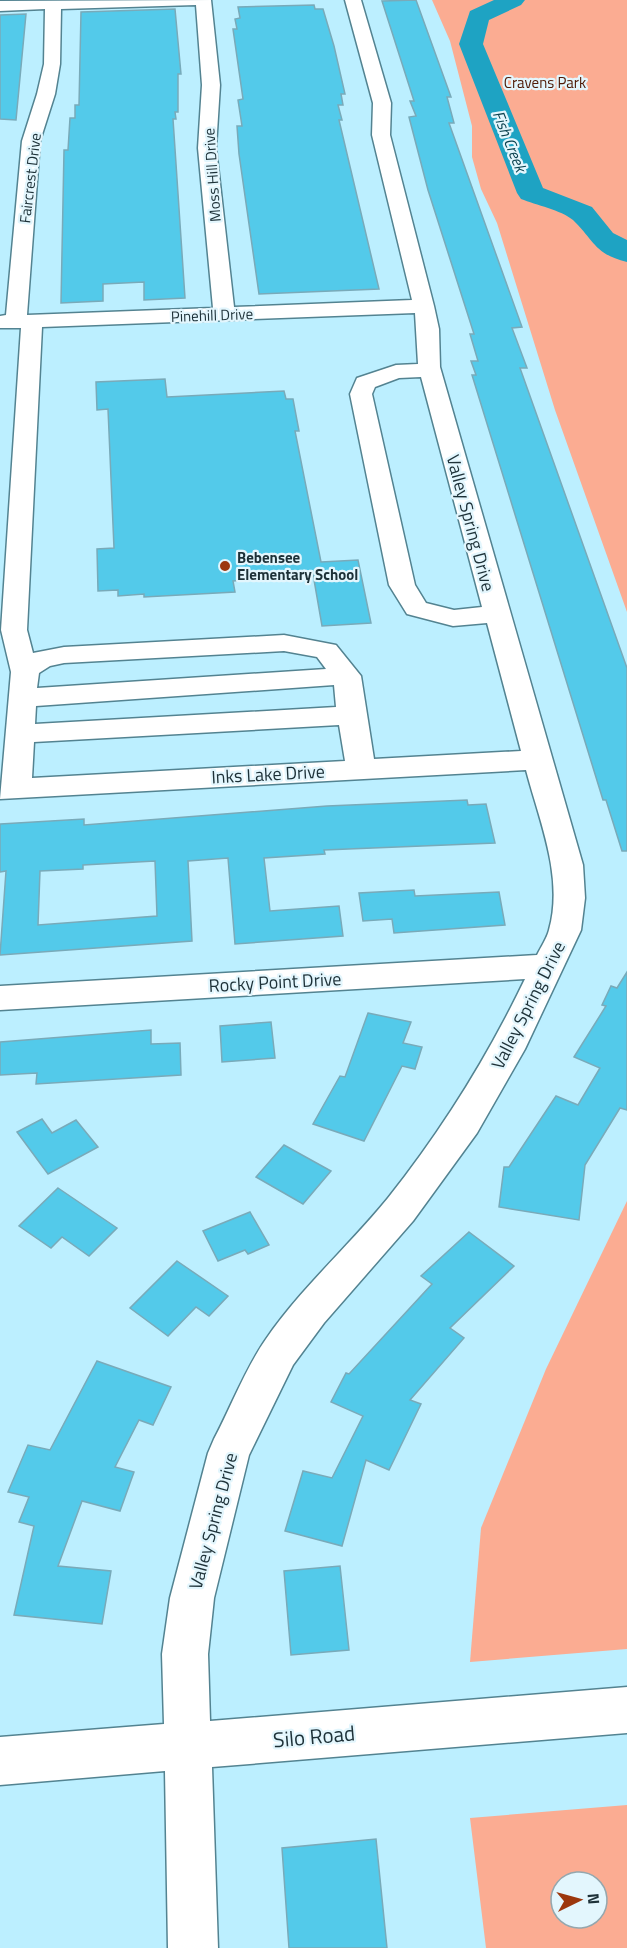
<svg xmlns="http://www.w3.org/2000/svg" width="627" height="1948" viewBox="0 0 627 1948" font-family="'Titillium Web',sans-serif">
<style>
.green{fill:#fbac92;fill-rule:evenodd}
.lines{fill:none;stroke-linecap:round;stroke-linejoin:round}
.river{fill:#1ea3c3;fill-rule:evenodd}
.building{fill:#53caea;stroke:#79aab9;stroke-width:1.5;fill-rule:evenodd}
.minor-casing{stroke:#538391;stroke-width:3}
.minor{fill:#fff;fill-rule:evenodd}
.poi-dot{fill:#9c370d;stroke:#e3f6fd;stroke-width:2}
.labels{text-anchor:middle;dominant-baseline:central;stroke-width:4.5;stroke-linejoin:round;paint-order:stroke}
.far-park-label{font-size:15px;fill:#4f1905;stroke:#e3f6fd}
.far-street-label{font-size:15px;fill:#1d3138;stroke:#e3f6fd}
.far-poi-label{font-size:15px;font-weight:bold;fill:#1d3138;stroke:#e3f6fd;text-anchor:start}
.far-water-label{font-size:16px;font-style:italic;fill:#0c424f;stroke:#e3f6fd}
.street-label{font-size:18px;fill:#1d3138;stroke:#e3f6fd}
.near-street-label{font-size:21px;fill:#1d3138;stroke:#e3f6fd}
</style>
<rect width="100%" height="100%" fill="#bcefff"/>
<g class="green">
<path d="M432 0H627V612L555 410 497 223 481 189 472 157V126L450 41Z"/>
<path d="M627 1201V1649L470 1662 481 1528 546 1369Z"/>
<path d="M627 1805V1948H486L470 1818ZM561 1882H597V1918H561Z"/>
</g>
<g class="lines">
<path class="river" d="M494 0H525L521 5 489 20 483 44 543 188 592 207 613 233 627 240V262C594 254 594 240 573 220 561 210 536 205 521 199L517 193 459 44 470 11Z"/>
</g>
<g class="building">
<path d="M416 0 451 97H447L454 123H449L522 327 512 328 527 368H520L627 668V851H622L606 800H603L472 375H476L471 361H478L470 334H474L428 190 409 117 416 116 410 101H414L382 1Z"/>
<path d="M314 5 315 9H323L334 46 345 94H341L343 105H338L342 120H339L379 289 259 294 239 154 237 126H242L238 100 243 99 233 29H237L235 19 240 18 238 7Z"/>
<path d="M175 9 181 74H178V112H175L176 119H173L185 298 144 300V282L103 284V301L61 303 64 150H68L70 118H75V105H79L81 12Z"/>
<path d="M26 14 16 120 0 119V15Z"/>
<path d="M165 379 167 397 284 391 286 399H293L299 431H295L321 562 358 560 371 623 322 626 313 574 233 581 235 592 144 597V594L118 596V590L98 591 97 549 114 548 108 409 97 410 96 382Z"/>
<path d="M467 800 468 805 486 804 495 843 324 850 325 854 264 858 270 911 339 906 343 936 235 944 228 858 188 861 192 941 0 955 6 871 0 872V824L84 819V825L327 806ZM155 861 157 916 38 925 40 871 83 869V865Z"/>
<path d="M414 890 415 896 499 892 505 925 394 933 392 919 363 921 359 893Z"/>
<path d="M627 972V1110L620 1108 585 1165 579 1220 499 1207 504 1167H509L556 1096 578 1105 600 1068 574 1057 606 1006 602 1005 611 986 617 988Z"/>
<path d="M368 1013 411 1022 403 1043 422 1047 415 1069 402 1066 364 1141 313 1124 340 1076 345 1077Z"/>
<path d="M271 1022 275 1058 222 1062 220 1026Z"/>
<path d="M151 1030V1044L180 1043 181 1075 36 1084 37 1073 0 1075V1042Z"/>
<path d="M42 1119 52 1133 76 1120 98 1147 48 1174 17 1132Z"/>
<path d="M284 1145 331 1171 303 1204 256 1177Z"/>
<path d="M58 1188 117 1228 89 1256 62 1237 51 1248 19 1226Z"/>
<path d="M250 1212 269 1245 248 1254 245 1250 218 1261 203 1231Z"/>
<path d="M469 1232 514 1266 450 1328 464 1338 410 1400 421 1404 389 1470 366 1460 342 1546 285 1531 303 1471 332 1478 363 1416 331 1402 346 1373 349 1374 432 1284 421 1276Z"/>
<path d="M177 1261 228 1296 209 1316 196 1307 168 1336 130 1308Z"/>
<path d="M97 1361 171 1387 153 1425 139 1420 115 1467 134 1472 120 1511 82 1501 58 1566 111 1571 102 1624 14 1615 34 1526 19 1522 29 1497 8 1492 28 1445 50 1450Z"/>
<path d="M340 1566 349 1650 291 1655 284 1571Z"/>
<path d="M376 1839 387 1948H289L282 1848Z"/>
</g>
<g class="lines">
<g class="minor-casing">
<path id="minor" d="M211 0 220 85 216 148 234 307 412 300 372 135 373 103 345 0H361L391 103 390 135 434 306 439 329 440 367 583 865 585 898 581 930 525 1049 477 1133 413 1221 324 1323 293 1365 249 1455 214 1598 208 1654 210 1721 627 1687V1733L212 1767 218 1948H168L165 1771 0 1785V1737L164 1724 162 1654 170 1598 208 1453 214 1439C231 1407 245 1369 266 1339 302 1287 349 1246 388 1198 442 1130 487 1058 525 979L0 1010V986L537 955C541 947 547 938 549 930 564 877 539 820 526 770L0 799 11 672 1 630 21 328H0V316L6 315 22 141 37 94 44 64 45 9 0 11V1ZM196 5 202 85 198 148 213 308 27 315 40 141 55 94 60 64 61 9ZM415 313 418 364 396 365 357 378 350 394 389 585 407 614 453 626 487 623 521 751 374 759 361 676 336 645 284 635 64 647 33 653 27 630 42 327ZM421 377 482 607 454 610 426 603 415 585 372 394 375 387 399 378ZM284 651 317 657 326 669 37 688 39 673 50 666 64 663ZM334 685 336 707 35 724 36 706ZM339 725 345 761 32 778 34 742Z"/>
</g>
<use href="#minor" class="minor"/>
</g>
<circle class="poi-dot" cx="225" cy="566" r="6"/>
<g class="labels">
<g class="far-park-label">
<text x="545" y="82">Cravens Park</text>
</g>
<g class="far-street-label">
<text transform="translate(212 175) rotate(-94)">Moss Hill Drive</text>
<text transform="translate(30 178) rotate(-83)">Faircrest Drive</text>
<text transform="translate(212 315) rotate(-2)">Pinehill Drive</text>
</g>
<g class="far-poi-label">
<text x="237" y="557">Bebensee<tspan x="237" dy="17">Elementary School</tspan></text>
</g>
<g class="far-water-label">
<text transform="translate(510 141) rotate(68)">Fish Creek</text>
</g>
<g class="street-label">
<text transform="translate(471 523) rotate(75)">Valley Spring Drive</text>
<text transform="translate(268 774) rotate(-3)">Inks Lake Drive</text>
<text transform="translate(275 982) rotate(-3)">Rocky Point Drive</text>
<text transform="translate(528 1005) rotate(-63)">Valley Spring Drive</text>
<text transform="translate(213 1521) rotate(-75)">Valley Spring Drive</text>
</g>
<g class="near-street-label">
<text transform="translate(314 1736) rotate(-5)">Silo Road</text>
</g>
</g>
<g transform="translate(579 1900) rotate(85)"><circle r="28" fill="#e3f6fd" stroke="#94a7ae" stroke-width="1.5"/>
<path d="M0-4.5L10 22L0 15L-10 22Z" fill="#9c370d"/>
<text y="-9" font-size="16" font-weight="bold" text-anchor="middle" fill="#1d3138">N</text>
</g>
</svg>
